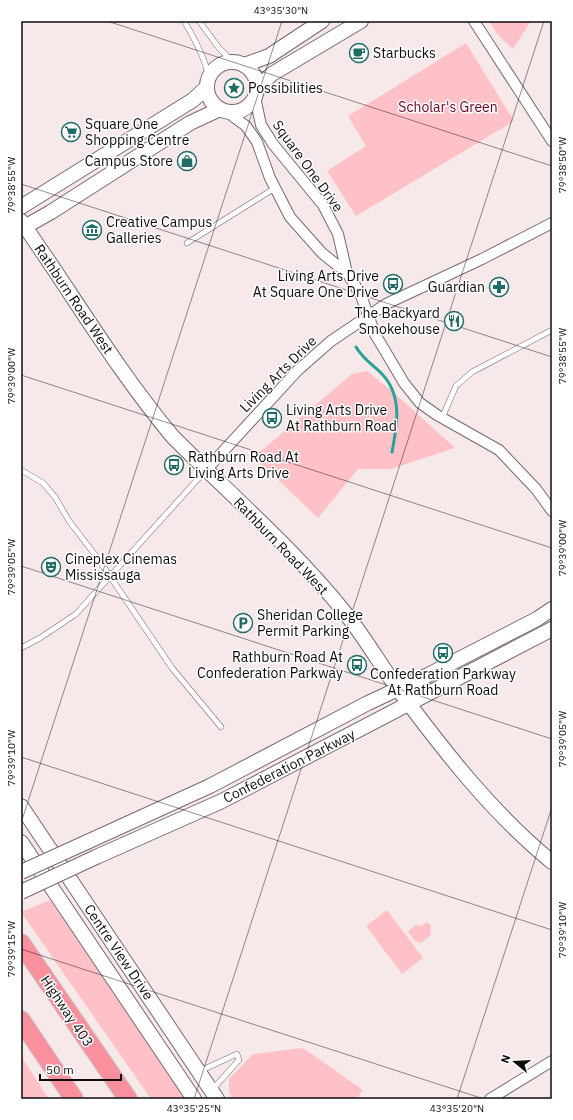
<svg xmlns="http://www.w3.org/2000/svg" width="573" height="1120" viewBox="0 0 573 1120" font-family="'IBM Plex Sans',sans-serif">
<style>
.green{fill:#fec1c7}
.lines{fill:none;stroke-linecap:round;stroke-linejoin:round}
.stream{stroke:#28a39a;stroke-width:3}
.lane-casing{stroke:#786a6b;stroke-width:6}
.street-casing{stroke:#786a6b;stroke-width:12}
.secondary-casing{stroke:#786a6b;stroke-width:16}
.highway-casing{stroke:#cac9c9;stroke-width:20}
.lane{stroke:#fff;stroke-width:5}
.street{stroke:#fff;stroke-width:10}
.secondary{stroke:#fff;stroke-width:14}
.highway{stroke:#f9909e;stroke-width:18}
.secondary-bridge-casing{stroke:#786a6b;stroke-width:16;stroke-linecap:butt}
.secondary-bridge{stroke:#fff;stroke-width:14}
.ticks{fill:none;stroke:#0f0b0b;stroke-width:1;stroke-opacity:0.45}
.labels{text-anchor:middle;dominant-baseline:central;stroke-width:3;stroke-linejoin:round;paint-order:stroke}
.poi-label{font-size:14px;fill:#0f0b0b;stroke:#fff;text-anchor:start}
.park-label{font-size:14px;fill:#6a0124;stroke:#fff}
.street-label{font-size:14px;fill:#0f0b0b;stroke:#fff}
.neatline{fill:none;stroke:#0f0b0b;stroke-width:1.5}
.ticks-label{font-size:10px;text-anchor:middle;fill:#0f0b0b}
</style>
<rect width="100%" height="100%" fill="#f7e8e9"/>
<g class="green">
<path d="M489 21H531L513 49 497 34Z"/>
<path d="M466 43 514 121 356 216 327 171 366 146 348 116Z"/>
<path d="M367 371 393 392 455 448 391 469H358L318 518 254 457 352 374Z"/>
<path d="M50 900 185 1099H151L21 912Z"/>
<path d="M387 910 423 958 402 974 366 926Z"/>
<path d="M427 922 431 926 430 936 420 943 415 941 408 931 416 925 421 926Z"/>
<path d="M303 1048 363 1090 357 1099H233L229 1093V1079L253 1054Z"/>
<path d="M21 1056 49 1099H21Z"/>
</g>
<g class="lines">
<path class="stream" d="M356 347C363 359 373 365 382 374 403 396 397 426 392 452"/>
<g class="lane-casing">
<g id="lane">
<path d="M184 21C195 39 204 56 209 77"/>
<path d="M199 21 219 48 233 62"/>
<path d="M187 243 275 188"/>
<path d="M442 418 456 386 472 372 552 330"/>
<path d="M21 470 43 483 55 497 69 521 99 560 172 668 221 727"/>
<path d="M21 648 40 638 76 614 206 470"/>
<path d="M200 1071 237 1054 239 1060 212 1090"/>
</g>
</g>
<g class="street-casing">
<g id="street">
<path d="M474 21 552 141"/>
<path d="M255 97 261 125 273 144 323 205 338 234 347 273"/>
<path d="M227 112 246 126 257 142 270 178 290 217 322 253 347 273 360 293 375 334 404 383 420 403 437 415 499 450 536 489 552 511"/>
<path d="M206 470 297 371 331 341 386 304 482 259 552 223"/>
<path d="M490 1099 552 1061"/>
</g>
</g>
<g class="secondary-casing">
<g id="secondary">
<circle cx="232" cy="87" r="25"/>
<path d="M244 65 269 56 322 21"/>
<path d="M257 88 272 74 361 21"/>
<path d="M21 207 193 100 207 87"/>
<path d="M21 221C72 293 116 369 173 437 231 495 295 550 346 614 365 638 380 664 398 689 444 751 492 813 552 862"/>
<path d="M21 229 51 212 190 123 220 109"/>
<path d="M21 806 217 1099"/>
<path d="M21 842 194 1099"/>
<path d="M87 842 210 786 368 703 428 675 537 619 552 609"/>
<path d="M96 857 222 801 552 629"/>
</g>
</g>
<g class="highway-casing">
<g id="highway">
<path d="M21 943 128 1099"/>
<path d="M21 1020 74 1099"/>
</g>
</g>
<use href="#lane" class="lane"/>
<use href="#street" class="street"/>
<use href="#secondary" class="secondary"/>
<use href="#highway" class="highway"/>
<g class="secondary-bridge-casing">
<g id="secondary-bridge">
<path d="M21 872 87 842"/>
<path d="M21 892 96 857"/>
</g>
</g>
<use href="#secondary-bridge" class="secondary-bridge"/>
</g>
<path class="ticks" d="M107 21 552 166M21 184 552 357M21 375 552 548M21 566 552 739M21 757 552 930M21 823 282 21M21 949 484 1099M194 1099 544 21M457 1099 552 807"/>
<defs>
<g id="cafe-ring" transform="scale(1)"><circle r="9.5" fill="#fff" stroke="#226c66" stroke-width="1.5"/><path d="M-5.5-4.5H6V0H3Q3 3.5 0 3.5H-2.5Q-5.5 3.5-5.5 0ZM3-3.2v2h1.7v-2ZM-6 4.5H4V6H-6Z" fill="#226c66"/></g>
<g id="sight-ring" transform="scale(1)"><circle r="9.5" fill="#fff" stroke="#226c66" stroke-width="1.5"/><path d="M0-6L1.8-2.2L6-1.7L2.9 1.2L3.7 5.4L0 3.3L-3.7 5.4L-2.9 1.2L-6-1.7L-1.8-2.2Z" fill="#226c66"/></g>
<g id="supermarket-ring" transform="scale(1)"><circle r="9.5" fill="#fff" stroke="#226c66" stroke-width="1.5"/><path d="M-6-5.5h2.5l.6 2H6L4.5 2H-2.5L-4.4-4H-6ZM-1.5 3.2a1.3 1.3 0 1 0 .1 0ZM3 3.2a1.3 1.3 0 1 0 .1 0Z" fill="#226c66"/></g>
<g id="shop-ring" transform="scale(1)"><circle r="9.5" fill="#fff" stroke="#226c66" stroke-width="1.5"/><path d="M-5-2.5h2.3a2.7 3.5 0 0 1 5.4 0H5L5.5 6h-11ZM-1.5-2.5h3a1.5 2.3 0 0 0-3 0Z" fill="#226c66"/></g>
<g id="museum-ring" transform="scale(1)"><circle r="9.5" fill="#fff" stroke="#226c66" stroke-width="1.5"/><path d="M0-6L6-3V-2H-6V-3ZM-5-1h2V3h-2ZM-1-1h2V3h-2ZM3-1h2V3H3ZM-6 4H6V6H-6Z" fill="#226c66"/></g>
<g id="bus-ring" transform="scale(1)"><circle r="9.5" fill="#fff" stroke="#226c66" stroke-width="1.5"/><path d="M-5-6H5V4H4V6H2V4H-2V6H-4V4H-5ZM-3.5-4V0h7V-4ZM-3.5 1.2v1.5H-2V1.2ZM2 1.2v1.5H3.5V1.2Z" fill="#226c66"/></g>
<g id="pharmacy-ring" transform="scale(1)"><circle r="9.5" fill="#fff" stroke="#226c66" stroke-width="1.5"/><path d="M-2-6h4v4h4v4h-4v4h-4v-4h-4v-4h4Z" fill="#226c66"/></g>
<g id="restaurant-ring" transform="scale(1)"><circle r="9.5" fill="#fff" stroke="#226c66" stroke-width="1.5"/><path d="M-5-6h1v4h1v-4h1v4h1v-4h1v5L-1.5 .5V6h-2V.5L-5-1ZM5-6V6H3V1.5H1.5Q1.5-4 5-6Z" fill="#226c66"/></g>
<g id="theatre-ring" transform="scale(1)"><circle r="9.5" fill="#fff" stroke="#226c66" stroke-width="1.5"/><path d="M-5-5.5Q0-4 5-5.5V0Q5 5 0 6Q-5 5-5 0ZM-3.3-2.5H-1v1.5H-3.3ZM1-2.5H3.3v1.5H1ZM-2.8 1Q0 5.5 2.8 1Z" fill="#226c66"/></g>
<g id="parking-ring" transform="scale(1)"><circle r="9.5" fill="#fff" stroke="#226c66" stroke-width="1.5"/><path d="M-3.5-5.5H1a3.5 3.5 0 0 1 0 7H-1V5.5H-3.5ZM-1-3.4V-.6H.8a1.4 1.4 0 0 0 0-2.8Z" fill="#226c66"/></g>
</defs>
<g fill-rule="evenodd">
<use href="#cafe-ring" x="359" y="53"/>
<use href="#sight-ring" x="234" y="88"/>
<use href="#supermarket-ring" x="71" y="132"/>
<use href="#shop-ring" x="187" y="161"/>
<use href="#museum-ring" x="92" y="230"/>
<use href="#bus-ring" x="393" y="284"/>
<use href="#pharmacy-ring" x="499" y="287"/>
<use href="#restaurant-ring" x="454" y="321"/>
<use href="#bus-ring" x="272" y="418"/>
<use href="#bus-ring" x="174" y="465"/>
<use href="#theatre-ring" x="51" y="567"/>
<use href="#parking-ring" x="243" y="623"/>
<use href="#bus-ring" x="443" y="653"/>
<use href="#bus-ring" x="357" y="665"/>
</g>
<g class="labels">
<g class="poi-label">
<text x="373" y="53">Starbucks</text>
<text x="248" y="88">Possibilities</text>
<text x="85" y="124">Square One<tspan x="85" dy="16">Shopping Centre</tspan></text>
<text x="173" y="161" text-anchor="end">Campus Store</text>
<text x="106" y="222">Creative Campus<tspan x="106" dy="16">Galleries</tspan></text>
<text x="379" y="276" text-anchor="end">Living Arts Drive<tspan x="379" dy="16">At Square One Drive</tspan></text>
<text x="485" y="287" text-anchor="end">Guardian</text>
<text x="440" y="313" text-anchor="end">The Backyard<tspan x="440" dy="16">Smokehouse</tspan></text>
<text x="286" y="410">Living Arts Drive<tspan x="286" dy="16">At Rathburn Road</tspan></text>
<text x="188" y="457">Rathburn Road At<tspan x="188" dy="16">Living Arts Drive</tspan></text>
<text x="65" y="559">Cineplex Cinemas<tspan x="65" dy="16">Mississauga</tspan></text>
<text x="257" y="615">Sheridan College<tspan x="257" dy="16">Permit Parking</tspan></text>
<text x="343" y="657" text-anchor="end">Rathburn Road At<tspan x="343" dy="16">Confederation Parkway</tspan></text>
<text x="443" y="674" text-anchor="middle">Confederation Parkway<tspan x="443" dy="16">At Rathburn Road</tspan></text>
</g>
<g class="park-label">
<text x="448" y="107">Scholar's Green</text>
</g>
<g class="street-label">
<text transform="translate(308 166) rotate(54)">Square One Drive</text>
<text transform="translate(74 299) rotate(56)">Rathburn Road West</text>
<text transform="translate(278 374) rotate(-45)">Living Arts Drive</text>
<text transform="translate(281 546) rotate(46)">Rathburn Road West</text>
<text transform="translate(289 766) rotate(-27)">Confederation Parkway</text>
<text transform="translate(119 952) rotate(56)">Centre View Drive</text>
<text transform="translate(67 1011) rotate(56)">Highway 403</text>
</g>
</g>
<rect width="573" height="1120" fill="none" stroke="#ffffff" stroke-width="44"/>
<g transform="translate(515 1062) rotate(288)" stroke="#ffffff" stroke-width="3" paint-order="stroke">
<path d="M0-3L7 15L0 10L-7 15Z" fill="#0f0b0b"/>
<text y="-6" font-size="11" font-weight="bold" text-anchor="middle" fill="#0f0b0b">N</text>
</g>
<path d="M40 1074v6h81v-6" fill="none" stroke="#0f0b0b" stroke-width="2"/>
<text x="46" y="1074" font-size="12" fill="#0f0b0b" stroke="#ffffff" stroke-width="3" paint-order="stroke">50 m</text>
<rect x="22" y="22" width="529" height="1076" class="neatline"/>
<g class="ticks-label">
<text x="281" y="14">43°35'30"N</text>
<text transform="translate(562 165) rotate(-90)" y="4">79°38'50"W</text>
<text transform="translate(11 185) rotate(-90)" y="4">79°38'55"W</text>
<text transform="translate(562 356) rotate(-90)" y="4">79°38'55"W</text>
<text transform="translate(11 376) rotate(-90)" y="4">79°39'00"W</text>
<text transform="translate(562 548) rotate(-90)" y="4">79°39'00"W</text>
<text transform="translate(11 567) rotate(-90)" y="4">79°39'05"W</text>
<text transform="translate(562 739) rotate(-90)" y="4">79°39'05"W</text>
<text transform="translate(11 758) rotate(-90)" y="4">79°39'10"W</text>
<text transform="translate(562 930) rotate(-90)" y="4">79°39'10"W</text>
<text transform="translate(11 949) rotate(-90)" y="4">79°39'15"W</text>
<text x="194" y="1112">43°35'25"N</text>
<text x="457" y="1112">43°35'20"N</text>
</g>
</svg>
